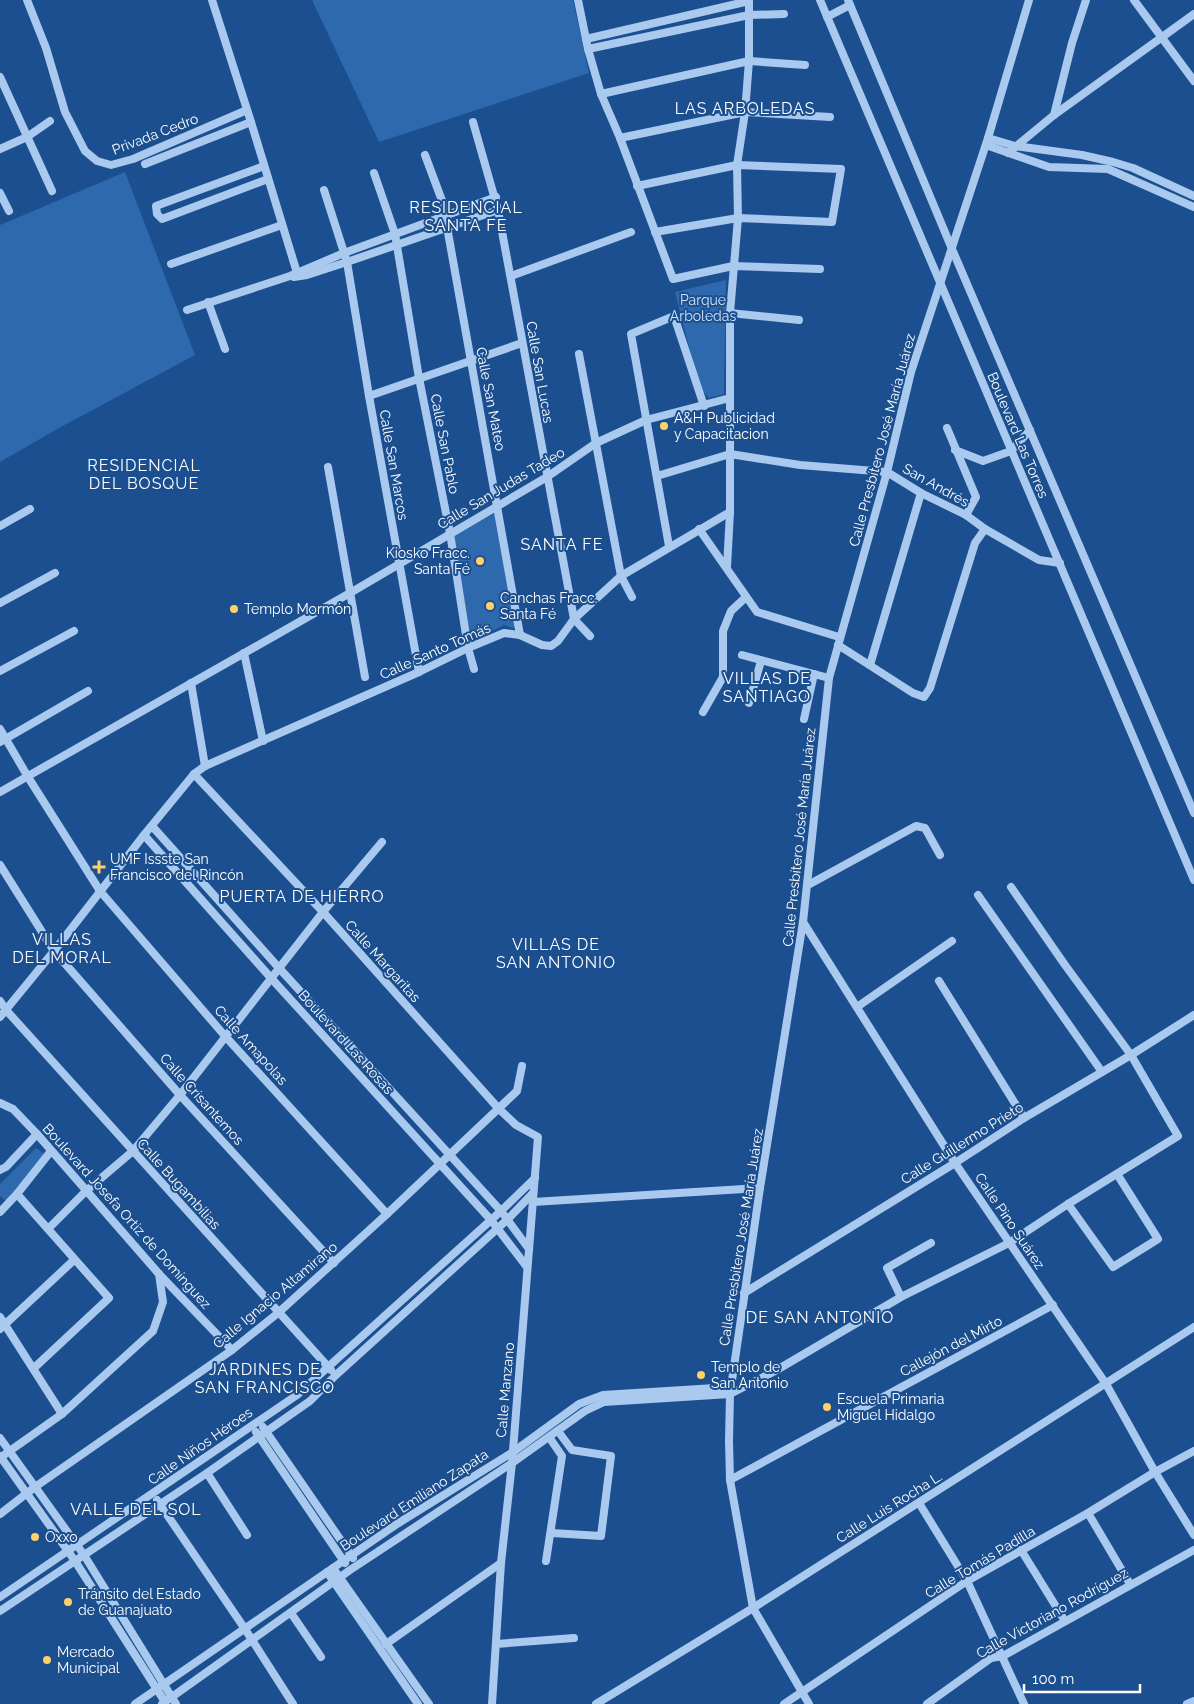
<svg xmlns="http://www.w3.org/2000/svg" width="1194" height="1704" viewBox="0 0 1194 1704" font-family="Raleway,sans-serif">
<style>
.green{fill:#2e69ad}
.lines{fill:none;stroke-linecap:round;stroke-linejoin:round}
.minor{stroke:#a9c9ee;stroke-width:8}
.poi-dot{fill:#ffd166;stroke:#1b4f8f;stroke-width:2}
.labels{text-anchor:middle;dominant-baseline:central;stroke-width:4;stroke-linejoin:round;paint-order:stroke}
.street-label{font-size:14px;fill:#fff;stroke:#1b4f8f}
.park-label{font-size:14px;fill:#cfe3fa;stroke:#1b4f8f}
.poi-label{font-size:14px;fill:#fff;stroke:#1b4f8f;text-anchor:start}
.quarter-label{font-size:16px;letter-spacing:1px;fill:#fff;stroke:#1b4f8f}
</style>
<rect width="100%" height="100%" fill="#1b4f8f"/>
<g class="green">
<path d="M312 0H573L589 73 379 142Z"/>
<path d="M125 172 195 355 59 428 0 462V225Z"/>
<path d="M726 280 724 394 709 398 699 387 675 292Z"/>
<path d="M495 513 517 627 512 628 504 625 471 642 454 536Z"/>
<path d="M36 1148 46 1155 7 1202 0 1196V1184Z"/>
</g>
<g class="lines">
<g class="minor">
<path d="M27 0 46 48 65 112 85 151 97 161 111 165 133 159 247 110"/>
<path d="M212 0 251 122 298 276"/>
<path d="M578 0 588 49 601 94 620 138 673 279 733 266 820 269"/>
<path d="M820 0 1194 880"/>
<path d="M848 0 952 249 1194 813"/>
<path d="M1134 0 1194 81"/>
<path d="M827 17 850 5"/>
<path d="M586 39 749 1"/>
<path d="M588 49 749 15 784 14"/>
<path d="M0 77 52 191"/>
<path d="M601 94 749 61 805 65"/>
<path d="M1054 115 1072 43 1086 0"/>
<path d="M473 122 498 210 574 619"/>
<path d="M620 138 745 112 830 117"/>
<path d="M988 138 1015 146 1082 155 1113 162 1133 168 1194 196"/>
<path d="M986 145 1049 167 1108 169 1194 207"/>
<path d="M0 149 27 137 50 121"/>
<path d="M1008 153 1054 115 1194 14"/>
<path d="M425 155 447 214V227L520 635"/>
<path d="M145 164 251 122"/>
<path d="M264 166 156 206 157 214 162 219 268 179"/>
<path d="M374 173 395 234 419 378 450 533 468 648 474 669"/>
<path d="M637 186 737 165 841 169 832 222 738 218 655 232"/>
<path d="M324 190 347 262 369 396 419 672"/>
<path d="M0 193 9 211"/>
<path d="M171 264 282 225"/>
<path d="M511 276 631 232"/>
<path d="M294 277 307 275 347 262 498 210"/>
<path d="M208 302 225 349"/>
<path d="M187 310 290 276 344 253 496 197"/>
<path d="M730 313 799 320"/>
<path d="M579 354 621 576 632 597"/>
<path d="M369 396 522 343"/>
<path d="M947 428 976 497 966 515"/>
<path d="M955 450 983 461 1011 451 1030 430"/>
<path d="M328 467 365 677"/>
<path d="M657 476 730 454 800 465 887 472 921 493 966 515 985 529 1039 560 1060 563"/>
<path d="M0 526 30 509"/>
<path d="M699 529 757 612 839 637"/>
<path d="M669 546 631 334 674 316 704 406"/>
<path d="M727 567 730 512V313L738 218 737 165 745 112 749 61V0"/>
<path d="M0 603 55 573"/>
<path d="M574 619 590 636"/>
<path d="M838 645 913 693 924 697 930 688 975 543 985 529"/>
<path d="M244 653 263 741"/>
<path d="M742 655 829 678"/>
<path d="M870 665 921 493"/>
<path d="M0 671 74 631"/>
<path d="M191 683 205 766"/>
<path d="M749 703 761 661"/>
<path d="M703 712 723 677V631L731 611 746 597"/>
<path d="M804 719 814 674"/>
<path d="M0 729 28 777 100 891 225 1036 387 1214"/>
<path d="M0 742 88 691"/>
<path d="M194 774 323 912 499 1109 516 1125 538 1137 512 1463 501 1563 492 1704"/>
<path d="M0 792 350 593 547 477 596 443 646 420 730 398"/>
<path d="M152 826 279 968 501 1211 529 1249"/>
<path d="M144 835 271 978 491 1220 527 1267"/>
<path d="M0 865 54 951 180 1095 334 1263"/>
<path d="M808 885 916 826 925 828 940 855"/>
<path d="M978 895 1102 1072"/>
<path d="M803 922 955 1163 1106 1384 1155 1472 1194 1535"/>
<path d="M939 981 1024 1118"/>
<path d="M0 1001 6 1010 331 1370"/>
<path d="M857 1007 952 941"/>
<path d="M0 1017 54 951 144 835 194 774 205 766 419 672 468 648 504 633 520 635 542 645 551 646 558 641 574 619 621 576 730 512"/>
<path d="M0 1103 13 1109 37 1134 159 1274 232 1350"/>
<path d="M0 1170 6 1167 37 1134"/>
<path d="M17 1194 109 1298 34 1368"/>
<path d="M533 1202 760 1188"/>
<path d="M1068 1204 1113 1267 1158 1239 1117 1174"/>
<path d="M0 1212 17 1194 51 1151"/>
<path d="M48 1229 86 1191 133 1151 180 1095 323 912 382 842"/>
<path d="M744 1293 955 1163 1024 1118 1131 1055 1194 1015"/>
<path d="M901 1297 887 1268 931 1243"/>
<path d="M0 1317 62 1414"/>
<path d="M0 1329 74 1260"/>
<path d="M263 1427 353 1558"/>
<path d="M256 1432 345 1563"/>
<path d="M0 1438 84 1555 176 1704"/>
<path d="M4 1455 62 1414 153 1331 163 1302 159 1274"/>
<path d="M0 1456 75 1561 165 1702"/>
<path d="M207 1473 247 1535"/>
<path d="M730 1480 1053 1305"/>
<path d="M157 1500 245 1629 293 1704"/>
<path d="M919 1503 967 1581 1024 1704"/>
<path d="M1088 1513 1130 1584"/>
<path d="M0 1514 35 1487 232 1350 278 1313 387 1214 517 1091 522 1066"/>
<path d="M552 1533 601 1536 611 1456 572 1450 558 1431"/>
<path d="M1021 1550 1065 1621"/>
<path d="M546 1561 562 1456 549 1437"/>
<path d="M333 1568 429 1704"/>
<path d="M327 1572 418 1704"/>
<path d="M0 1597 297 1395 501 1211 535 1178"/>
<path d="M0 1611 207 1473 310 1401 336 1375 508 1219 533 1193"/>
<path d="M291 1613 321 1657"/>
<path d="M386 1644 501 1563"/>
<path d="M496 1644 574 1638"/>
<path d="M135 1704 397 1524 513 1452 579 1404 603 1395 731 1387"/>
<path d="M162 1704 350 1570 512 1463 585 1411 604 1402 730 1394 775 1371 901 1297 1009 1243 1068 1204 1178 1136 1131 1055 1065 965 1011 887"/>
<path d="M596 1704 753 1608 1194 1327"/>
<path d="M784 1704 967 1581 1088 1513 1155 1472 1194 1451"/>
<path d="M809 1704 753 1608 730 1480 729 1441 730 1394 760 1188 803 922 829 678 887 472 911 372 988 138 1029 0"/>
<path d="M927 1704 991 1658 1003 1656 1194 1550"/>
<path d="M1187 1704 1194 1701"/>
</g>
</g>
<g class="poi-dot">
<circle cx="664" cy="426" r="5"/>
<circle cx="480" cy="561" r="5"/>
<circle cx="490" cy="606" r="5"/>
<circle cx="234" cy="609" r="5"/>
<path d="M96.5 859.5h5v5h5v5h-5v5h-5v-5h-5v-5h5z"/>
<circle cx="701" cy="1375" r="5"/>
<circle cx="827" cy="1407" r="5"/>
<circle cx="35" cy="1537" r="5"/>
<circle cx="68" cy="1602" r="5"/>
<circle cx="47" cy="1660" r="5"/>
</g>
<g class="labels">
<g class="street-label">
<text transform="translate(155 134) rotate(-21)">Privada Cedro</text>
<text transform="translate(540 372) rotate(80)">Calle San Lucas</text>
<text transform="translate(491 399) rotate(79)">Calle San Mateo</text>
<text transform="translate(1018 435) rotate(67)">Boulevard Las Torres</text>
<text transform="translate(882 440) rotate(-75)">Calle Presbítero José María Juárez</text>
<text transform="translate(445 444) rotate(79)">Calle San Pablo</text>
<text transform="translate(394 465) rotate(80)">Calle San Marcos</text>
<text transform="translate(936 485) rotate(29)">San Andrés</text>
<text transform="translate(501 488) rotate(-31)">Calle San Judas Tadeo</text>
<text transform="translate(435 651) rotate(-24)">Calle Santo Tomás</text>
<text transform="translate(799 837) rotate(-84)">Calle Presbítero José María Juárez</text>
<text transform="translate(383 961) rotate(48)">Calle Margaritas</text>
<text transform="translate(346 1042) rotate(48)">Boulevard Las Rosas</text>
<text transform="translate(251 1045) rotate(48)">Calle Amapolas</text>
<text transform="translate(202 1099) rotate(48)">Calle Crisantemos</text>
<text transform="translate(962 1143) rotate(-32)">Calle Guillermo Prieto</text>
<text transform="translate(179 1184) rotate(48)">Calle Bugambilias</text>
<text transform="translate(127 1216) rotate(48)">Boulevard Josefa Ortiz de Domínguez</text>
<text transform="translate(1010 1221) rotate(56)">Calle Pino Suárez</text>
<text transform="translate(741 1237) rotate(-81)">Calle Presbítero José María Juárez</text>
<text transform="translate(275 1295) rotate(-40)">Calle Ignacio Altamirano</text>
<text transform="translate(951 1346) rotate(-28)">Callejón del Mirto</text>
<text transform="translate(505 1390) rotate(-85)">Calle Manzano</text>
<text transform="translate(200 1446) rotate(-35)">Calle Niños Héroes</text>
<text transform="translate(414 1500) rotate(-33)">Boulevard Emiliano Zapata</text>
<text transform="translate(889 1507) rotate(-32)">Calle Luis Rocha L.</text>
<text transform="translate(980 1562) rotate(-31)">Calle Tomás Padilla</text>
<text transform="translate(1052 1613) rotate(-29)">Calle Victoriano Rodríguez</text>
</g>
<g class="park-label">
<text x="703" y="300">Parque<tspan x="703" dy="16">Arboledas</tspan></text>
</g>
<g class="poi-label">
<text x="674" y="418">A&amp;H Publicidad<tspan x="674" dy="16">y Capacitacion</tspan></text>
<text x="470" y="553" text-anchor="end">Kiosko Fracc.<tspan x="470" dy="16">Santa Fé</tspan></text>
<text x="500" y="598">Canchas Fracc.<tspan x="500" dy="16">Santa Fé</tspan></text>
<text x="244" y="609">Templo Mormón</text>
<text x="110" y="859">UMF Issste San<tspan x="110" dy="16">Francisco del Rincón</tspan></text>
<text x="711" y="1367">Templo de<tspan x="711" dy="16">San Antonio</tspan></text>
<text x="837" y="1399">Escuela Primaria<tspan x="837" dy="16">Miguel Hidalgo</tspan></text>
<text x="45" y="1537">Oxxo</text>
<text x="78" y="1594">Tránsito del Estado<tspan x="78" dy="16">de Guanajuato</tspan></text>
<text x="57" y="1652">Mercado<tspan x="57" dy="16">Municipal</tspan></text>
</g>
<g class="quarter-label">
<text x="745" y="108">LAS ARBOLEDAS</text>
<text x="466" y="207">RESIDENCIAL<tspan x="466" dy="18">SANTA FE</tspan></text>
<text x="144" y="465">RESIDENCIAL<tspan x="144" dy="18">DEL BOSQUE</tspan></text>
<text x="562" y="544">SANTA FE</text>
<text x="767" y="678">VILLAS DE<tspan x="767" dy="18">SANTIAGO</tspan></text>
<text x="302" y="896">PUERTA DE HIERRO</text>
<text x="62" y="939">VILLAS<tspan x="62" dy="18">DEL MORAL</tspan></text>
<text x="556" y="944">VILLAS DE<tspan x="556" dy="18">SAN ANTONIO</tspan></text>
<text x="820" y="1317">DE SAN ANTONIO</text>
<text x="265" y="1369">JARDINES DE<tspan x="265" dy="18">SAN FRANCISCO</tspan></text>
<text x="136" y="1509">VALLE DEL SOL</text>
</g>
</g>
<path d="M1024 1684v8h116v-8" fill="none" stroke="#ffffff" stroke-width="2.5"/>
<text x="1032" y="1684" font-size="15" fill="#ffffff" stroke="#1b4f8f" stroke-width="4" paint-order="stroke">100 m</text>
</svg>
